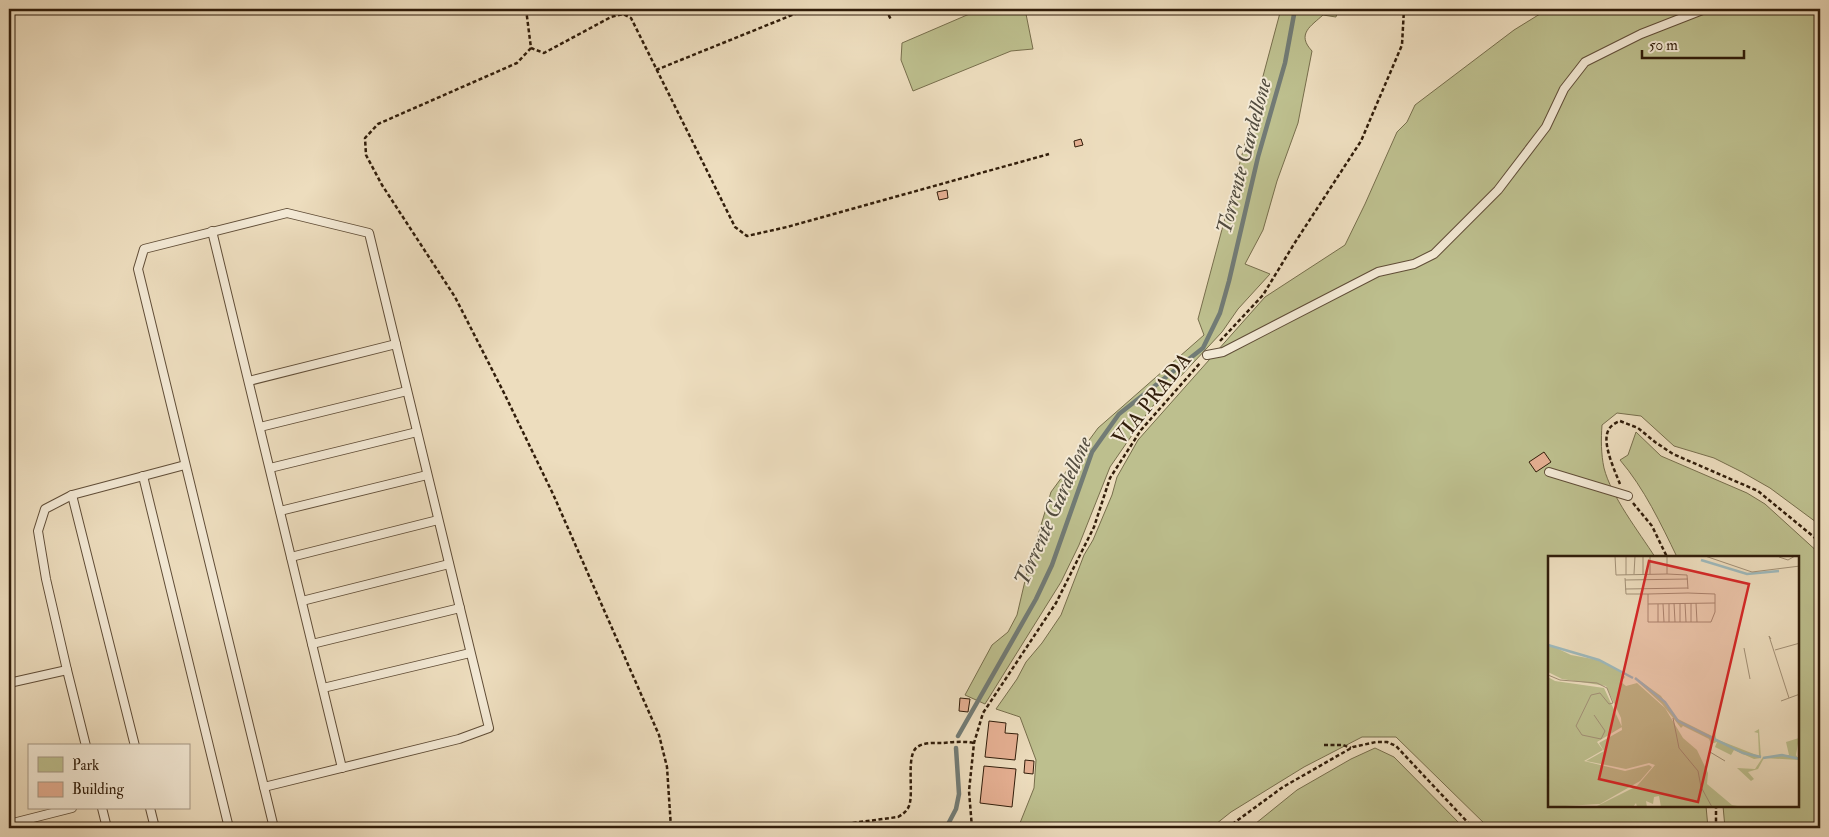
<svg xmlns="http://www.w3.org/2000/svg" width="1829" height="837" viewBox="0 0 1829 837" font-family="'IM FELL Double Pica',serif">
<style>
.green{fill:#bdbf8e;stroke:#776e4c}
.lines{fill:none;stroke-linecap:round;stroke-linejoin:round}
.stream{stroke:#727b75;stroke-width:4.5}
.building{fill:#e5af92;stroke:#311d0a}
.service-casing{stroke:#604d37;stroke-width:10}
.path{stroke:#311d0a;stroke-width:2.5;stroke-dasharray:4 2.5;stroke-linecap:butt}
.service{stroke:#f3e9d5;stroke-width:8}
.labels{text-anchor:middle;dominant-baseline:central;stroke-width:4;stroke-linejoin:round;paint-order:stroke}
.street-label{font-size:21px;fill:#311d0a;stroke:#f3e9d5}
.water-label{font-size:22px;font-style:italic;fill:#524c3f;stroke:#f3e9d5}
.inset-river{fill:none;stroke:#9eb9bc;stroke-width:2.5}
.inset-road{fill:none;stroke:#a29076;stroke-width:1}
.view{fill:#d62828;fill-opacity:0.15;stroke:#d62828;stroke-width:2.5}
.inset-edge{fill:none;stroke:#311d0a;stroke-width:2.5}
</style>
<rect width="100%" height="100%" fill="#edddbe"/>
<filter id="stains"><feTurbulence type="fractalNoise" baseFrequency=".004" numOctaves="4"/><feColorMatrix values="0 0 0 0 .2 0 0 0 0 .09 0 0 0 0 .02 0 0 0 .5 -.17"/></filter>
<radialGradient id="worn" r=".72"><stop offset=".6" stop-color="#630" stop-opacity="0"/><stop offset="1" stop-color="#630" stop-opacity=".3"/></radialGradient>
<g class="green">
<path d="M981 9H1025L1033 49 1011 51 913 91 901 60 902 43Z"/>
<path d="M1281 9H1338L1336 17 1323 15C1311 26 1296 34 1312 51L1298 123 1277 181 1263 230 1245 264 1270 274 1238 309 1222 332 1150 409 1110 467 1079 545 1061 582 985 704 965 695 992 645 1008 632 1017 615 1028 568 1051 492 1098 428 1204 335 1198 319Z"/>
<path d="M1548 9H1820V525L1770 488 1742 472 1714 458 1674 446 1641 416 1617 413 1602 425C1601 439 1601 454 1604 468 1611 496 1639 532 1655 557H1549V806H1706L1708 828H1489L1396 737H1362L1304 767 1231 812 1211 828H1018L1034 788 1036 760 1020 717 996 709 1017 679 1026 662 1042 643 1061 615 1084 555 1093 540 1112 495 1117 477 1138 440 1265 297 1345 245 1365 204 1397 132 1407 122 1415 105 1514 30Z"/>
<path d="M1636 432 1661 456 1747 493 1765 504 1820 554V828H1725L1723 806H1798V557H1677C1661 524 1644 488 1620 460L1628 455Z"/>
<path d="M1375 748 1394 757 1464 828H1250L1297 790 1351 759Z"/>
</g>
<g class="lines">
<g class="stream">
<path d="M958 736 1036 599 1052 565 1092 452 1119 414 1203 348 1220 313 1229 281 1258 157 1285 63 1295 9"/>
<path d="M946 828 956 809 959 794 956 748"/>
</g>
</g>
<g class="building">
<path d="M1081 139 1083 145 1075 147 1074 141Z"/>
<path d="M947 190 948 198 939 200 937 192Z"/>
<path d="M1544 452 1551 462 1536 472 1529 462Z"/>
<path d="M960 698 970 699 968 712 959 711Z"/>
<path d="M989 721 1006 723 1005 733 1018 734 1015 760 985 757Z"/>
<path d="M1025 760 1034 761 1033 774 1024 773Z"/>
<path d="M984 766 1016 769 1012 807 980 803Z"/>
</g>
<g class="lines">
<g class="service-casing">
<g id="service">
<path d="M287 213 369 233 489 728 459 739 264 787 138 269 144 249Z"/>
<path d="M212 231 342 768"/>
<path d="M1207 355 1223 352 1378 272 1414 264 1434 254 1498 190 1546 127 1564 89 1585 62 1641 34 1705 9"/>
<path d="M249 381 396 344"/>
<path d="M260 427 407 391"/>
<path d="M270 468 417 432"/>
<path d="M1549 472 1628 496"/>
<path d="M143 476 229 828"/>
<path d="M72 495 135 746"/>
<path d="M280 511 427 475"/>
<path d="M291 557 438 520"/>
<path d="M302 601 449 564"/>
<path d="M312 644 460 608"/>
<path d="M67 670 86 746"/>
<path d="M9 683 67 670 46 579 38 531 45 509 72 495 185 465"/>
<path d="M323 688 470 653"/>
<path d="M264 787 274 828"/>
<path d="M102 808 107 828"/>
<path d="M150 808 155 828"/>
<path d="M9 824 72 808"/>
</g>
</g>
<g class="path">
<path d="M526 9 531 48 544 53 611 17 623 14 631 18 735 227 747 236 787 227 1049 154"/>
<path d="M886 9 891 20"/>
<path d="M531 48 517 63 378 124 365 138 366 155 382 185 455 297 504 393 553 494 659 735 667 767 671 828"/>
<path d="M656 70 807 9"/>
<path d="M1220 341 1263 295 1294 244 1361 141 1402 45 1404 9"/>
<path d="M1620 484C1615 471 1602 444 1608 431 1610 426 1615 423 1620 421L1638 428 1655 442 1673 454 1758 491 1820 542"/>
<path d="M1633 503 1652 526 1667 557"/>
<path d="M1324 745H1343L1351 748"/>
<path d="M814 828 898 817C903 814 907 811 909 806 914 793 906 758 916 748 923 742 934 743 943 743 953 742 963 741 974 743"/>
<path d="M972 828 969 791 974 743 983 713 1056 603 1094 527 1110 478 1141 430 1201 362"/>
<path d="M1227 828 1283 787 1353 747 1376 742H1387L1396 746 1473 828"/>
<path d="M1716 828V806"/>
</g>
<use href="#service" class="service"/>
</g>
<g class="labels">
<g class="street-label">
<text transform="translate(1152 399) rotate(-51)">VIA PRADA</text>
</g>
<g class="water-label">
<text transform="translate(1244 156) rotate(-75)">Torrente Gardellone</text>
<text transform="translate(1053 511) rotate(-66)">Torrente Gardellone</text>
</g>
</g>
<g transform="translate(1548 556)">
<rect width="251" height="251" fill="#edddbe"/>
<path d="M0 88 23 99 50 104 71 114 77 121 73 126 78 130 89 127 117 152 135 182 149 194 160 217 159 228 184 249 195 251H113L111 240 106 241 105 248 98 245 99 251H89L88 247 85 251H47L89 230 107 209 101 207 78 213 38 205 56 195 51 187 74 174 73 162 58 130 14 123 0 116ZM0 121 7 125 56 132 74 171 49 186 55 194 36 205 77 215 101 209 104 211 92 225 52 248 0 251ZM91 124 113 140 128 162 166 181 167 173 168 183 211 200 210 177 206 176 211 173 213 202 206 203 186 194 183 199 167 191 169 186 163 188 161 183 135 170 133 172 114 148 90 126ZM251 182 248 199 251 204 216 202 210 213 200 216 206 223 203 225 189 212 207 213 215 201 241 199 238 186Z" fill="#bdbf8e"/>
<path class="inset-river" d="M153 4 199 18 231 15M0 89 51 104 85 122M87 122 117 146 130 165 195 197 213 201M215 202 234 199 252 203"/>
<path class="inset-road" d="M67 0 68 19 119 18M78 0V19M95 0V18M102 0V18M119 0V18L139 19 140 33M157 0 204 16 252 10M231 1 240 4 247 0M86 18 87 0M77 22 78 38H100M77 24 140 23M77 33 140 32M140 37 167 38V56L163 66H100V38ZM126 47 127 66M132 47V66M137 47 138 66M143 47V66M148 47 149 66M100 48 167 47M110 48V66M115 48 116 66M121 48V66M223 83 221 80 241 142M196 92 202 123M227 94 252 87M0 119 12 124 49 127 59 132 65 147 61 148 52 137 43 139 28 170 34 179 53 183 57 175 46 159M233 145 252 138M125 162 131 192 150 215 153 231 164 251M162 196 177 205"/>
<path class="view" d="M101 5 201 28 150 246 51 223Z"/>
<rect width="251" height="251" class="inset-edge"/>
</g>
<rect width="1829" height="837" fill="none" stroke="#edddbe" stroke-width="30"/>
<rect x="10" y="10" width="1809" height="817" fill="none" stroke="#311d0a" stroke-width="2.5"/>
<rect x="15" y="15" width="1799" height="807" fill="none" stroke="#311d0a"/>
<rect x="28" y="744" width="162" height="65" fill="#f3e9d5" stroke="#a59784"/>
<rect x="38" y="757" width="25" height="15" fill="#bdbf8e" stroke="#a59784"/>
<text x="72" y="770" font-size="15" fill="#311d0a">Park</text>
<rect x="38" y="782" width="25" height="15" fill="#e5af92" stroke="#a59784"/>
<text x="72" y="794" font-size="15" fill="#311d0a">Building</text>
<path d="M1642 50v8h102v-8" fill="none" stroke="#311d0a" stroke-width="2.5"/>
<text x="1649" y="50" font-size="15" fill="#311d0a" stroke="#f3e9d5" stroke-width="4" paint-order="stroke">50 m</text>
<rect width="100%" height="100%" filter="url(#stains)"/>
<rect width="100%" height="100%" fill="url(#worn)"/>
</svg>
